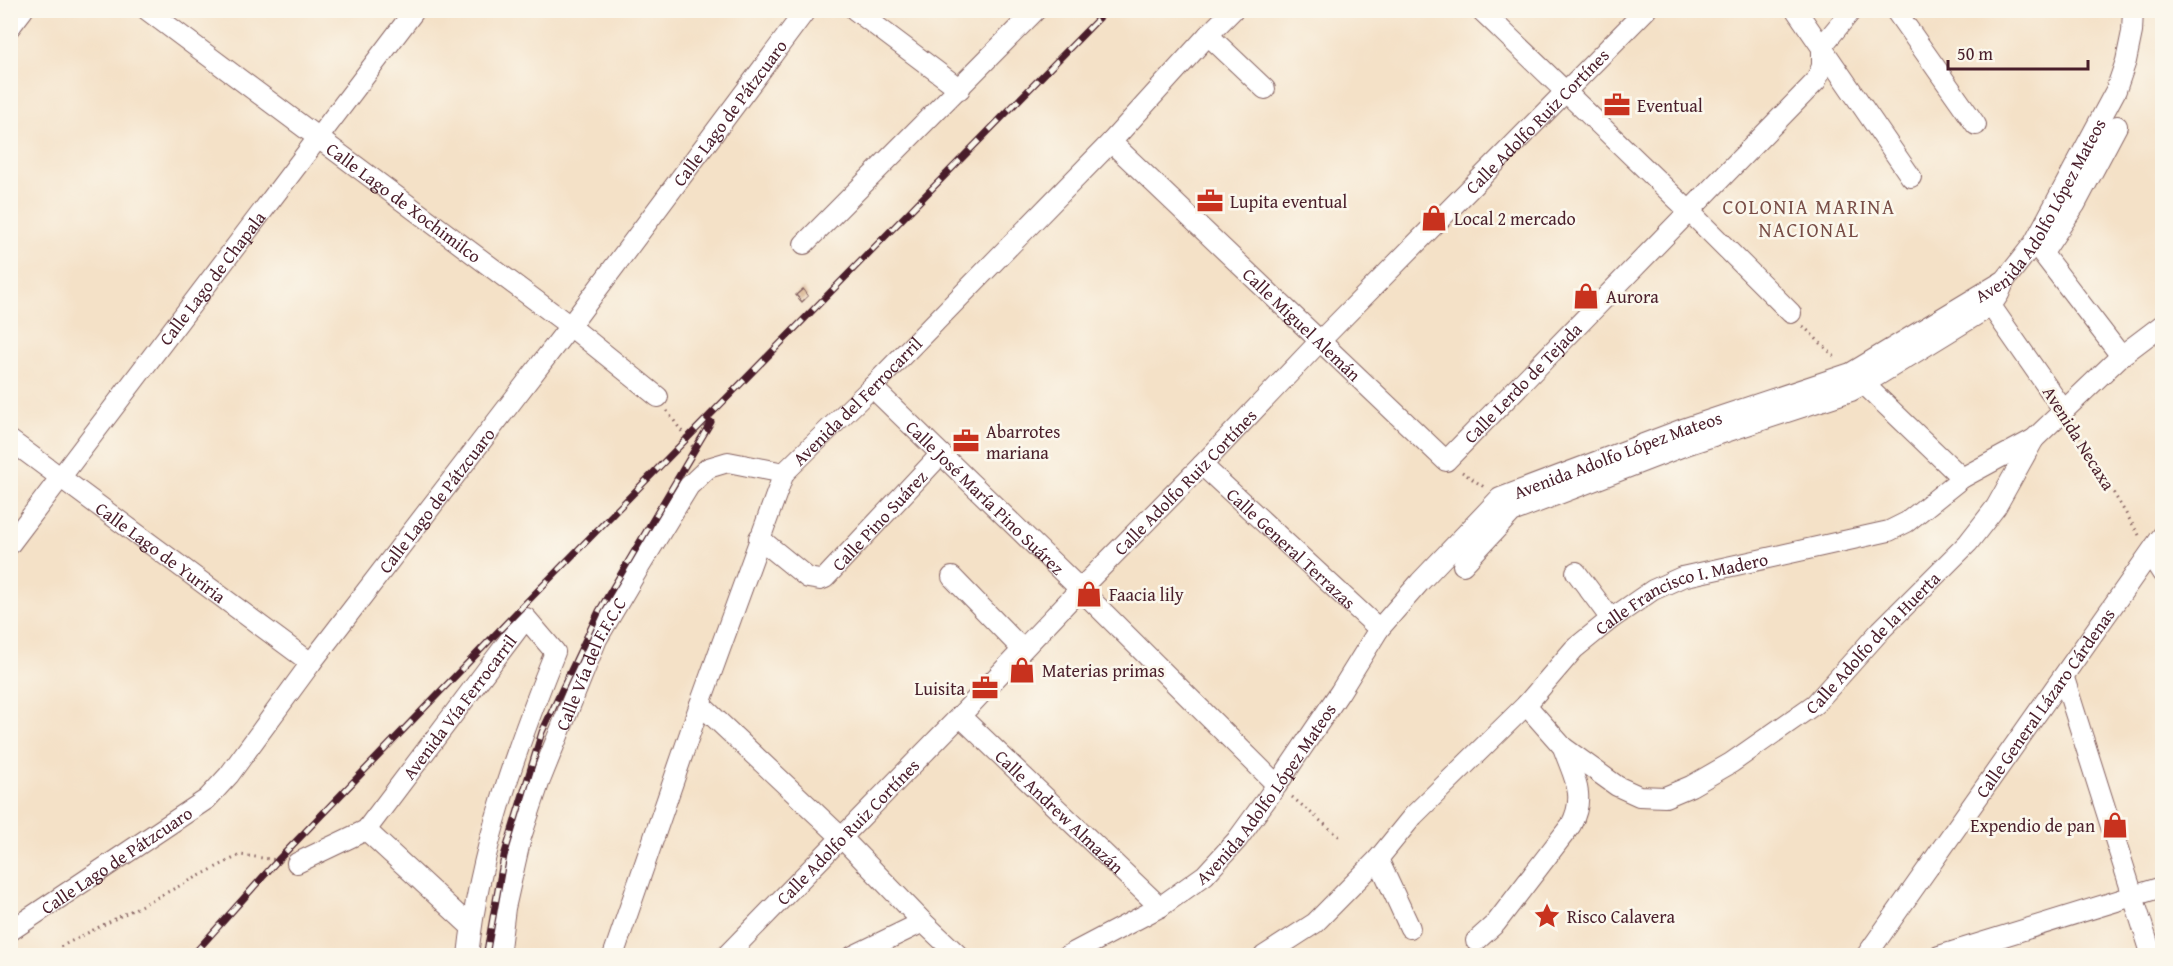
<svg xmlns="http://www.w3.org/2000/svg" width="2173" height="966" viewBox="0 0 2173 966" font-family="'Gentium Book Plus',serif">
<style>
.building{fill:#d0a47b}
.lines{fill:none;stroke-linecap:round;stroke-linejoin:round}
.minor-casing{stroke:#866362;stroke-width:22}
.path{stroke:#866362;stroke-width:3;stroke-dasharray:1.5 4.5;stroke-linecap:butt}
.minor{stroke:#fff;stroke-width:20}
.rail-casing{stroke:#4a1f2b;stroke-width:7}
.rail{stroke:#fbf7ec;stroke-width:4.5;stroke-dasharray:14;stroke-linecap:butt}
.labels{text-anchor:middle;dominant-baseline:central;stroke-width:5;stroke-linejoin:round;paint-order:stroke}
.poi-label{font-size:18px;fill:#4a1f2b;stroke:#fbf7ec;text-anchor:start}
.street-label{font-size:18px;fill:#4a1f2b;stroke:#fbf7ec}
.neighbourhood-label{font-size:20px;letter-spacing:1.5px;fill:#794e47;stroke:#fbf7ec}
</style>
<rect width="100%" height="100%" fill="#fbf7ec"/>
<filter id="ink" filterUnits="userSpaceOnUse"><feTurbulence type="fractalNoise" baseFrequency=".0167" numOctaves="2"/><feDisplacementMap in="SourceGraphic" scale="12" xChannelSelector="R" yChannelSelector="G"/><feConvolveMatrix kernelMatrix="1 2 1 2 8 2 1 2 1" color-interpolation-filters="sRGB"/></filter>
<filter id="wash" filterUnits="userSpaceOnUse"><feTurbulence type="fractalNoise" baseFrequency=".008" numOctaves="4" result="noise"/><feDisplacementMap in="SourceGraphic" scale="24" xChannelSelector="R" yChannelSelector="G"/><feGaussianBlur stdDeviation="1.35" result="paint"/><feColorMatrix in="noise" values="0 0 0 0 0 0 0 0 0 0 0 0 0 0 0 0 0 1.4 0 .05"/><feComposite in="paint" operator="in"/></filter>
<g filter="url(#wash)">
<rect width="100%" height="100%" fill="#f4e1c7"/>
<g id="blocks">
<path class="building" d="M803 289 808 296 802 302 796 295Z"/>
</g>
</g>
<g filter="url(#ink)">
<use href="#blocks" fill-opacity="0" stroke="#866362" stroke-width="1.5"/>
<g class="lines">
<g class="minor-casing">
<g id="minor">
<path id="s1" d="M147 10 570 326 658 397"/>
<path d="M855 10 960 89"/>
<path d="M1481 10 1689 211 1791 313"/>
<path d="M1796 10 1911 177"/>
<path d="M1895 10 1976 125"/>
<path d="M10 27 23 10"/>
<path d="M1208 35 1265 89"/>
<path id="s2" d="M1111 142 1446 461 1816 81 1822 66V46L1852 10"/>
<path d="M804 244 1036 10"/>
<path d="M2036 245 2121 356"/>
<path d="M2043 253 2075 205 2117 126"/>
<path d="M1991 306 2064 411"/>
<path d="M1864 384 1962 478"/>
<path id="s3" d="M872 387 1080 589 1277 785"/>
<path id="s4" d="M10 440 311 663"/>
<path id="s5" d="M1202 465 1379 629"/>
<path id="s6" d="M759 538 808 578 820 580 825 578 941 454"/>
<path id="s7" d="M10 544 415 10"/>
<path d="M2150 554 2162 573"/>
<path d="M1463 565 1512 512 1689 444 1851 391 1864 384 1991 306 1999 294 2005 280"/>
<path d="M1576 572 1611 619"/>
<path d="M952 577 1022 649"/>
<path d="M2064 678 2152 956"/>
<path d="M700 704 841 837 923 922 959 956"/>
<path id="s8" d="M1526 705 1563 747 1617 786 1639 796 1665 797 1691 786 1731 763 1815 704 1881 630 1968 543 1996 507 2034 439"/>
<path id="s9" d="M960 716 1160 907"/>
<path d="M366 830 471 927"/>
<path d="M1378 859 1410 928"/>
<path id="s10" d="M297 863 366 830 526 618 555 652C516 749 479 851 468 956"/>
<path id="s11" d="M10 931 207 799 229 775 311 663 570 326 806 10"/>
<path d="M1476 941 1496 923 1571 825C1587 794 1573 777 1563 747"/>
<path id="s12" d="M499 956 505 908 521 837 539 783 597 639 637 571 689 486 708 468 728 462 784 473"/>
<path id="s13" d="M613 956 700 704 784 473 872 387 1111 142 1208 35 1233 10"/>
<path id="s14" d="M726 956 960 716 1080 589 1202 465 1320 341 1646 10"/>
<path d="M853 956 923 922"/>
<path id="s15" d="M1067 956 1160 907 1205 875 1237 840 1277 785 1340 692 1379 629 1420 582 1500 498 1683 429 1851 373 2005 280 2034 243 2116 90 2126 61 2132 32 2133 10"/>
<path id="s16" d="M1264 956 1315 923 1378 859 1413 816 1526 705 1574 649 1611 619 1653 590 1682 577 1889 531 1907 522 1962 478 2034 439 2121 356 2162 325"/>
<path id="s17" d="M1866 956 2162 536"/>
<path d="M1939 956 2162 887"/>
</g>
</g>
<g class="path">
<path d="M1803 326 1837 359"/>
<path d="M667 411 698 454"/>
<path d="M2073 426 2139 535"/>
<path d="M1462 472 1484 487"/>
<path d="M1292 797 1341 838"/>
<path d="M53 956 60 947 240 855 278 860"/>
</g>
<use href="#minor" class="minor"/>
<g class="rail-casing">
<g id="rail">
<path d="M192 956 278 860 516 613 1107 10"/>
<path d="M486 956 504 856 542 732 599 611 711 422"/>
</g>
</g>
<use href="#rail" class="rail"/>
</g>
</g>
<defs>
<g id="office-bare" transform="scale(2.07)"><path d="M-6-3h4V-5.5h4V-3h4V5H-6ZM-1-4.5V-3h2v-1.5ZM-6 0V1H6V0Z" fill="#c8321e" stroke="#fbf7ec" stroke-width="2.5" paint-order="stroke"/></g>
<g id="shop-bare" transform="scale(2.07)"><path d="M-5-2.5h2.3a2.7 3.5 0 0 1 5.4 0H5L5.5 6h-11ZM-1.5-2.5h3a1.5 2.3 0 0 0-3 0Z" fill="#c8321e" stroke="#fbf7ec" stroke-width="2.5" paint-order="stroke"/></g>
<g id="sight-bare" transform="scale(2.07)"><path d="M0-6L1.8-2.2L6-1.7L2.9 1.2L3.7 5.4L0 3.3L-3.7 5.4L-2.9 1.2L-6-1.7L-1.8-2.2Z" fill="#c8321e" stroke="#fbf7ec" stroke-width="2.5" paint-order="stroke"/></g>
</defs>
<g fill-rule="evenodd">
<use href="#office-bare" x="1617" y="105"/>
<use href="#office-bare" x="1210" y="201"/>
<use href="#shop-bare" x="1434" y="218"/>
<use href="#shop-bare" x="1586" y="296"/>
<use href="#office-bare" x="966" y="441"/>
<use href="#shop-bare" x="1089" y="594"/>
<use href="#shop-bare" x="1022" y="670"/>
<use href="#office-bare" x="985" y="688"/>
<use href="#shop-bare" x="2115" y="825"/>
<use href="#sight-bare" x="1547" y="916"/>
</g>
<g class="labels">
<g class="poi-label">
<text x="1637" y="105">Eventual</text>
<text x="1230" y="201">Lupita eventual</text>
<text x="1454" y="218">Local 2 mercado</text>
<text x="1606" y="296">Aurora</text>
<text x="986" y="431">Abarrotes<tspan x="986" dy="21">mariana</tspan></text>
<text x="1109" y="594">Faacia lily</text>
<text x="1042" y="670">Materias primas</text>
<text x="965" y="688" text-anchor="end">Luisita</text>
<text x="2095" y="825" text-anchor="end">Expendio de pan</text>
<text x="1567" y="916">Risco Calavera</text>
</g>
<g class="street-label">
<text stroke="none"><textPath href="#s11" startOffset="1100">Calle Lago de Pátzcuaro</textPath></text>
<text stroke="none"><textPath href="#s14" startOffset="1164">Calle Adolfo Ruiz Cortínes</textPath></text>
<text stroke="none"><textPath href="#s1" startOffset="321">Calle Lago de Xochimilco</textPath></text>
<text stroke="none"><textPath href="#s15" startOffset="1270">Avenida Adolfo López Mateos</textPath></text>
<text stroke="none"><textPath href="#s7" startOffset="334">Calle Lago de Chapala</textPath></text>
<text stroke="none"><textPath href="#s2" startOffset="264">Calle Miguel Alemán</textPath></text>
<text stroke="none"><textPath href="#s2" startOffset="572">Calle Lerdo de Tejada</textPath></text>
<text stroke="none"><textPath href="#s13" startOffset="615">Avenida del Ferrocarril</textPath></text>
<text transform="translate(2079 438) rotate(58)">Avenida Necaxa</text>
<text stroke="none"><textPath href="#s15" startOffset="766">Avenida Adolfo López Mateos</textPath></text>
<text stroke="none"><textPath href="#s14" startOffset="660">Calle Adolfo Ruiz Cortínes</textPath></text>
<text stroke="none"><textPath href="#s3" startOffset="158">Calle José María Pino Suárez</textPath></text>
<text stroke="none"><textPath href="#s11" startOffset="614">Calle Lago de Pátzcuaro</textPath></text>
<text stroke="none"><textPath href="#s6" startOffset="160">Calle Pino Suárez</textPath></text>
<text stroke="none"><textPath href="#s5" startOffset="122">Calle General Terrazas</textPath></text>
<text stroke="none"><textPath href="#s4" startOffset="188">Calle Lago de Yuriria</textPath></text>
<text stroke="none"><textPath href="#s16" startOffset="562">Calle Francisco I. Madero</textPath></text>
<text stroke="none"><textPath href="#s8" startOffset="434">Calle Adolfo de la Huerta</textPath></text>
<text stroke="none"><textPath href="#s12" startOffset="308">Calle Vía del F.F.C.C</textPath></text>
<text stroke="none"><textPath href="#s17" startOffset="310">Calle General Lázaro Cárdenas</textPath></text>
<text stroke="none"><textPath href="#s10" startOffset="231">Avenida Vía Ferrocarril</textPath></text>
<text stroke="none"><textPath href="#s15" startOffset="262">Avenida Adolfo López Mateos</textPath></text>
<text stroke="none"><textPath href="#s9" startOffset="138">Calle Andrew Almazán</textPath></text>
<text stroke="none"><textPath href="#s14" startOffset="174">Calle Adolfo Ruiz Cortínes</textPath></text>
<text stroke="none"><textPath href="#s11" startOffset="128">Calle Lago de Pátzcuaro</textPath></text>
</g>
<g class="neighbourhood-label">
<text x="1809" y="206">COLONIA MARINA<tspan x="1809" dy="23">NACIONAL</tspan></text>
</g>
</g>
<rect width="2173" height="966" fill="none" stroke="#fbf7ec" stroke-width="36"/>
<path d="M1948 60v9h140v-9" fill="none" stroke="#4a1f2b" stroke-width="3"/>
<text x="1957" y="60" font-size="18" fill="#4a1f2b" stroke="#fbf7ec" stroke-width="4.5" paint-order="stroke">50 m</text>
</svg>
